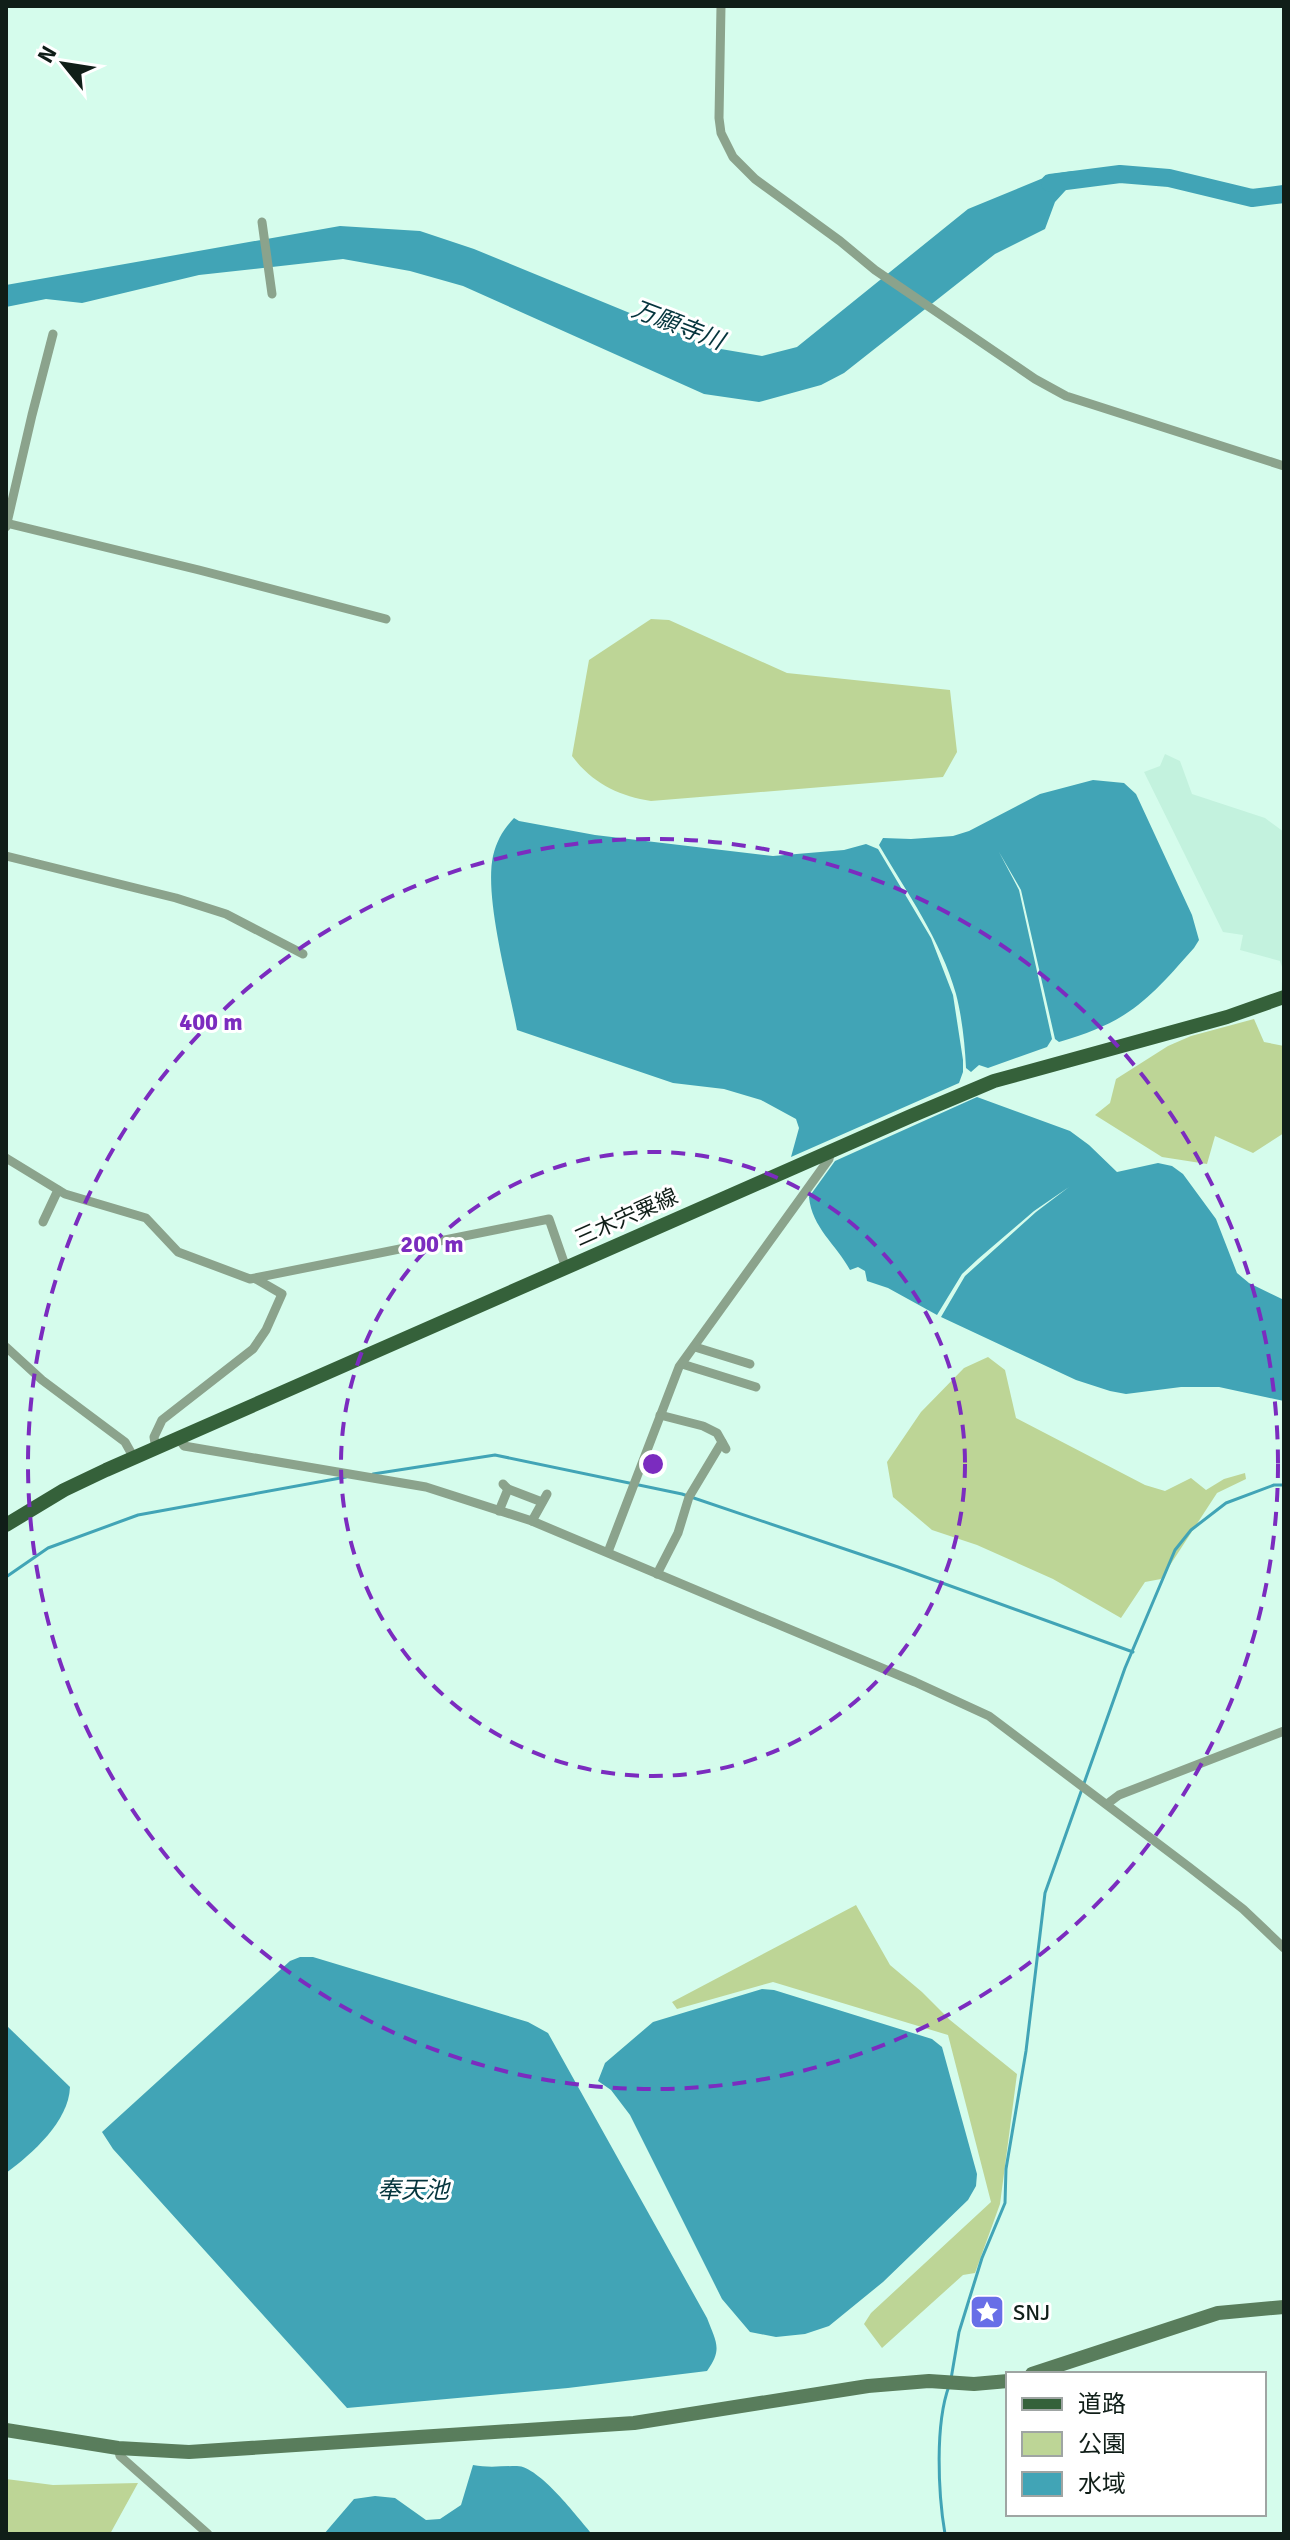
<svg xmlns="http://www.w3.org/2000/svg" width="1290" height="2540" viewBox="0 0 1290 2540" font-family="Signika,'Noto Sans JP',sans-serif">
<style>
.built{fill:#c3f2de}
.green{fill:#bdd596}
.water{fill:#41a4b6}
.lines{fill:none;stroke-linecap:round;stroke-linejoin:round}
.stream{stroke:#41a4b6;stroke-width:3}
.river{stroke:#41a4b6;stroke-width:18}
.street{stroke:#8ba38c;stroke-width:9}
.secondary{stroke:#597d5c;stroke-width:14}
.primary{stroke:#35613a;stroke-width:14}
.ring{fill:none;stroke:#7b2cbf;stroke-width:4;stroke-dasharray:14 10}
.labels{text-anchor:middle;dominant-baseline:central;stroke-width:6;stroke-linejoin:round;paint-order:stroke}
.street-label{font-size:22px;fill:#101e18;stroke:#fff}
.poi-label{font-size:22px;fill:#101e18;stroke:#fff;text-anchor:start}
.water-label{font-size:24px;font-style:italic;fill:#05353d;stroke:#fff}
.centre{fill:#7b2cbf;stroke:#fff;stroke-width:4}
.ring-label{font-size:24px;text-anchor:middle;font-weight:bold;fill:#7b2cbf;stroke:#fff;stroke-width:6;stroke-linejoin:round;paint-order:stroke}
</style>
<rect width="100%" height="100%" fill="#d5fcec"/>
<path class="built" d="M1165 754 1180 761 1192 794 1265 818 1284 832V990L1281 992 1283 970 1280 961 1240 950 1243 935 1223 932 1144 772 1160 766Z"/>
<g class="green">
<path d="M651 619 669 620 787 673 950 690 957 752 943 777 651 801C619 796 592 783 572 756L589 660Z"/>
<path d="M1254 1019 1264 1042 1284 1046V1133L1253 1153 1215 1136 1207 1164 1162 1157 1095 1115 1110 1103 1116 1079 1168 1046 1191 1036Z"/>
<path d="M988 1357 1005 1370 1016 1418 1145 1485 1165 1491 1191 1478 1206 1490 1224 1479 1245 1473 1246 1479 1217 1493 1161 1579 1145 1582 1121 1618 1053 1579 977 1545 932 1530 893 1497 887 1462 921 1412 964 1368Z"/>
<path d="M856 1905 890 1965 922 1992 950 2020 1017 2074 1000 2204 975 2273 963 2275 882 2348 864 2324 871 2313 991 2202 948 2035 773 1982 677 2009 672 2002Z"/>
<path d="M6 2479 53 2485 138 2483 110 2534H6Z"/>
</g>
<g class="water">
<path d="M1073 171 1075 180 1055 202 1045 229 995 254 844 373 821 385 759 402 704 394 463 286 410 271 343 259 199 275 82 303 46 299 6 307V285L340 226 420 231 474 249 715 348 762 356 797 347 968 209 1053 174Z"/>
<path d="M1093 780 1124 783 1136 794 1192 915 1199 940 1194 948C1148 1000 1129 1022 1059 1042L1055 1039 1021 890 999 852 1019 890 1052 1039 1047 1047 988 1068 979 1065 971 1072 966 1068C965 1045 962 1017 956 994 941 940 907 893 879 845L883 838 911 839 953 836 969 831 1040 794Z"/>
<path d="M514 818 519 821 595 835 773 856 844 850 866 844 878 849 931 938 953 995 963 1060V1072L959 1083 791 1157 799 1128 796 1119 761 1100 724 1089 673 1083 517 1030C509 986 484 898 493 856 497 840 503 830 514 818Z"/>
<path d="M977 1097 1070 1131 1089 1145 1117 1172 1158 1163 1172 1166 1183 1174 1216 1219 1237 1273 1249 1283 1284 1300V1401L1219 1387H1181L1126 1394 1110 1391 1076 1380 941 1317 965 1276 1036 1212 1069 1187 1034 1211 978 1259 962 1274 937 1315 888 1288 867 1281 865 1271 858 1267 850 1270C836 1244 812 1228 809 1197L835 1161Z"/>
<path d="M300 1957H313L528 2022 548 2033 707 2318C716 2342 723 2349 707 2371L568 2388 347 2408 113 2149 102 2132 290 1961Z"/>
<path d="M762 1989 774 1990 932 2039 942 2047 977 2174 976 2186 968 2200 883 2282 829 2326 805 2334 776 2337 750 2332 722 2299 630 2115 611 2090 598 2081 605 2063 653 2022Z"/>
<path d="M6 2025 70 2087C69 2121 32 2154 6 2173Z"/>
<path d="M473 2465C488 2468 502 2466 517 2466 539 2466 578 2518 592 2534H324L354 2499 375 2496 395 2498 426 2520 440 2519 461 2505Z"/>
</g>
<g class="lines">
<g class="stream">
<path d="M373 1474 495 1455 682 1494 898 1567 1133 1652"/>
<path d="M6 1577 48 1548 138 1515 346 1477"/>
<path d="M951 2379 959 2332 982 2258 1005 2203 1006 2169 1026 2051 1045 1893 1125 1668 1175 1550 1191 1530 1226 1503 1274 1485H1284"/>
<path d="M945 2534C938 2493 935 2424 949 2386"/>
</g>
<path class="river" d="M1050 183 1120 174 1169 178 1252 198 1284 194"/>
<g class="street">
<path d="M721 6 719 118 721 133 733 157 755 179 840 241 875 270 1035 379 1066 396 1284 466"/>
<path d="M262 222 272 294"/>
<path d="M6 523 199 570 386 619"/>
<path d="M6 527 32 415 53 334"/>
<path d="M6 856 176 898 226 914 303 954"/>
<path d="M6 1158 65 1194 146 1218 178 1252 250 1279 549 1219 566 1268"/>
<path d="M43 1222 58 1190"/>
<path d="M6 1347 42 1380 125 1442 134 1458"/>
<path d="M695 1347 750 1364"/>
<path d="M682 1364 756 1387"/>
<path d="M660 1415 703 1426 717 1433 726 1449"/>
<path d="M179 1439 184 1446 426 1487 532 1521 915 1682 989 1716 1189 1867 1243 1909 1284 1948"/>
<path d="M156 1449 154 1437 162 1420 253 1349 266 1330 282 1294 256 1279"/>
<path d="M503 1484 508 1489 542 1502"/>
<path d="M499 1511 508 1489"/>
<path d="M532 1521 547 1494"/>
<path d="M608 1552 679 1367 829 1159 831 1151"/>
<path d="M657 1574 678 1533 689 1497 722 1442"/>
<path d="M1107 1804 1119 1795 1284 1731"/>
<path d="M118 2448 120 2456 208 2534"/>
</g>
<g class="secondary">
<path d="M1032 2374 1218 2313 1284 2307"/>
<path d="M6 2430 118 2448 189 2452 634 2423 868 2386 929 2381 974 2384 1008 2381"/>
</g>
<path class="primary" d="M6 1525 64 1490 106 1470 911 1116 994 1081 1227 1017 1284 997"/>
</g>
<g class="ring">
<circle cx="653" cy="1464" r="312"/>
<circle cx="653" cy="1464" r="625"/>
</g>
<defs>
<g id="sight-square" transform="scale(1.8)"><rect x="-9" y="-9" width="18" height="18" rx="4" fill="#686ee7" stroke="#fff"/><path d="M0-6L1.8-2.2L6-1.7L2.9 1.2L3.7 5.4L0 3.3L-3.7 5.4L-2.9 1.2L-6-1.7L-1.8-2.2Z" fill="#fff"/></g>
</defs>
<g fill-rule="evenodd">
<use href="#sight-square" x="987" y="2312"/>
</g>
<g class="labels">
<g class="street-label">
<text transform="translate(626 1217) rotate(-24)">三木宍粟線</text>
</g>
<g class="poi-label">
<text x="1013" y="2312">SNJ</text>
</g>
<g class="water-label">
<text transform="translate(678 325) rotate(21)">万願寺川</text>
<text x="413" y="2190">奉天池</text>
</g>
</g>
<circle cx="653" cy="1464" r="12" class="centre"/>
<g class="ring-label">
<text x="211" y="1030">400 m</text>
<text x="432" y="1252">200 m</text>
</g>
<rect width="1290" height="2540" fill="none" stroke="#101e18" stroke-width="16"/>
<rect x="1006" y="2372" width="260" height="144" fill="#ffffff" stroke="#9fa5a3" stroke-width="2"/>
<rect x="1022" y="2398" width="40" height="12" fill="#35613a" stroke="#9fa5a3" stroke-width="2"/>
<text x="1078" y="2412" font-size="24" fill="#101e18">道路</text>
<rect x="1022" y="2432" width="40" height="24" fill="#bdd596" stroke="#9fa5a3" stroke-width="2"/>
<text x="1078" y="2452" font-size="24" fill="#101e18">公園</text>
<rect x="1022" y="2472" width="40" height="24" fill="#41a4b6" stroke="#9fa5a3" stroke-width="2"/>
<text x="1078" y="2492" font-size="24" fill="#101e18">水域</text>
<g transform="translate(64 64) rotate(300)" stroke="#ffffff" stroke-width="6" paint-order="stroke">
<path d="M0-6L14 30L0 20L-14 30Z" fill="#101e18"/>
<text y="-12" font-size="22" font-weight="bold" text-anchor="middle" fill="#101e18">N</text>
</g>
</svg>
